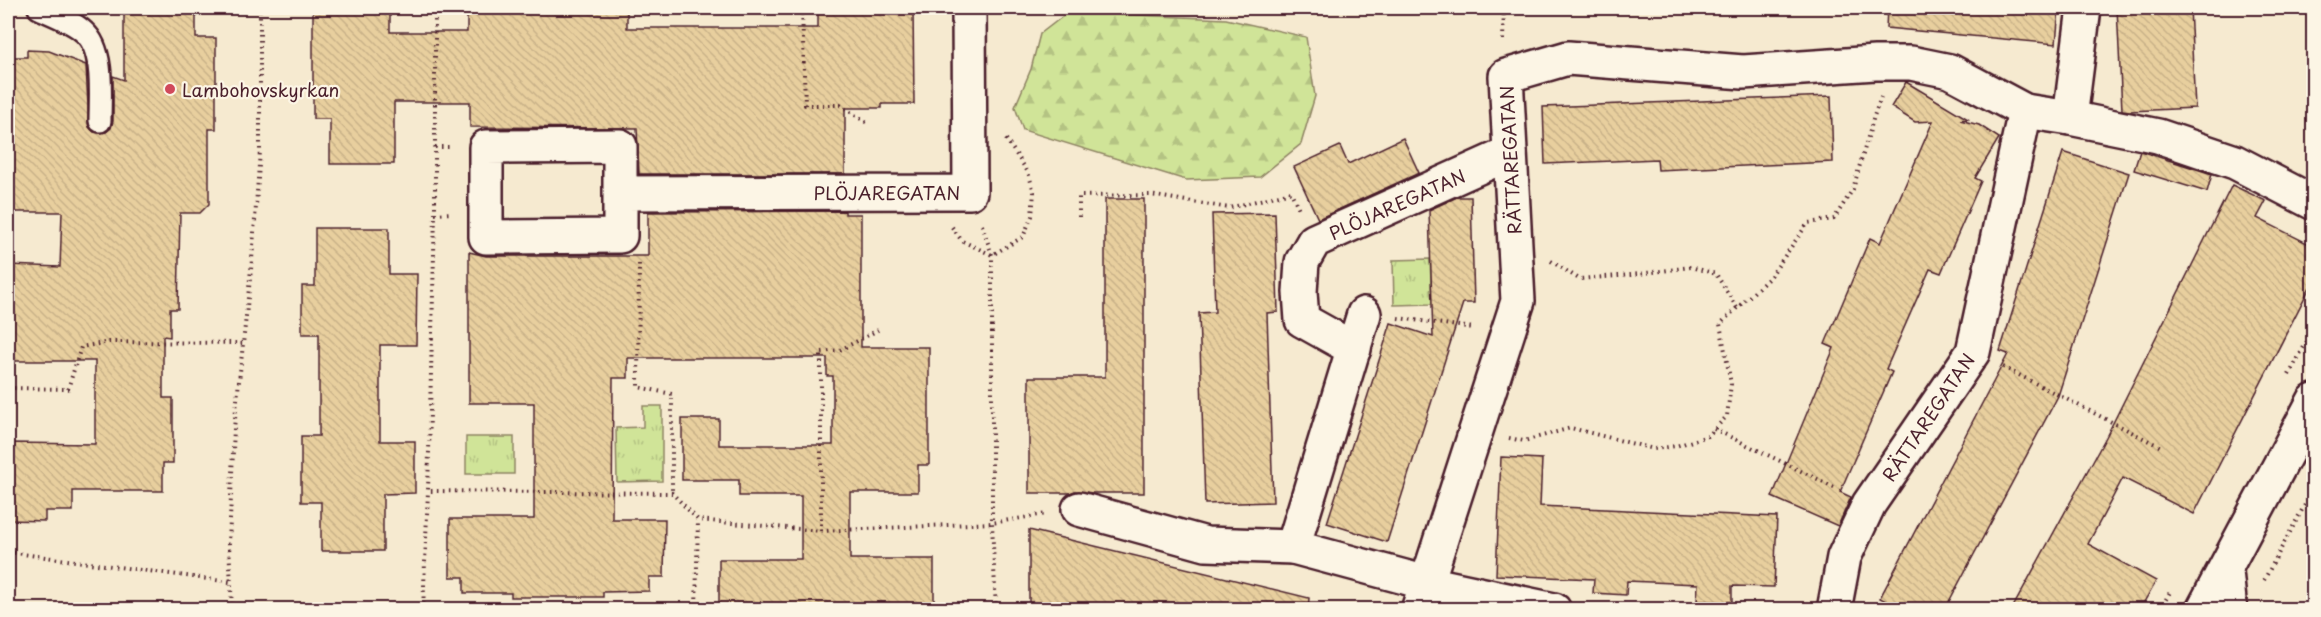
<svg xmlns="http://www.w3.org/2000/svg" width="2321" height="617" viewBox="0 0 2321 617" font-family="'Playpen Sans',sans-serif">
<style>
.forest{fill:url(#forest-firs);stroke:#8d8262;stroke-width:1.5}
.park{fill:url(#park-tufts);stroke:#8d8262;stroke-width:1.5}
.building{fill:url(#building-back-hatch);stroke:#4a1f2b;stroke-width:1.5}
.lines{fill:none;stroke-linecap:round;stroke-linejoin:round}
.lane-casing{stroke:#4a1f2b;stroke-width:26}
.street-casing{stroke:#4a1f2b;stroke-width:38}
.path{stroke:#4a1f2b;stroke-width:4;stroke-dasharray:1.5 4.5;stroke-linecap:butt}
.lane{stroke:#fcf5e5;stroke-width:21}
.street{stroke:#fcf5e5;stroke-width:33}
.poi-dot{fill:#d1495b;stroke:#fcf5e5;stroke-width:2}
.labels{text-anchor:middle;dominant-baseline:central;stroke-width:4.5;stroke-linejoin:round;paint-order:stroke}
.poi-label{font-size:18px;fill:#4a1f2b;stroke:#fcf5e5;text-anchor:start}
.street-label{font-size:18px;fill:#4a1f2b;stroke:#fcf5e5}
</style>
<defs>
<pattern id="forest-firs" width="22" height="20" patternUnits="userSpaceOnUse" patternTransform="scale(1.5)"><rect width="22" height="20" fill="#d0e498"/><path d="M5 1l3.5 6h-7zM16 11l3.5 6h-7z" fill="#b4c383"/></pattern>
<pattern id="park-tufts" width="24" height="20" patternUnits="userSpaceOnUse" patternTransform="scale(1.5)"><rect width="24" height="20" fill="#d0e498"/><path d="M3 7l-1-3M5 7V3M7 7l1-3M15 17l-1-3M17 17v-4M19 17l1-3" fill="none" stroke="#b4c383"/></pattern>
<pattern id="building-back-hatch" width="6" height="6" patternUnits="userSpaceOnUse" patternTransform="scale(1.5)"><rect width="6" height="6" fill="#e8cf9e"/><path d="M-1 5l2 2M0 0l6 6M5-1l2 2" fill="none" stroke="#c8b188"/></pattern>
</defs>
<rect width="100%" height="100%" fill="#f6ead0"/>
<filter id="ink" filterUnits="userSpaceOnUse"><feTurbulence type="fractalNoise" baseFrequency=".0167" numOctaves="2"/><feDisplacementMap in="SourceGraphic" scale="12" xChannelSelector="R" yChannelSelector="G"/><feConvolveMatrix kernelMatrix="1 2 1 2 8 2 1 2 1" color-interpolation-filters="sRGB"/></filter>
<g filter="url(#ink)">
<path class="forest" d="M1071 10 1114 14 1226 19 1306 37 1315 96 1301 144 1260 177 1186 180 1023 130 1015 107 1031 69 1040 34Z"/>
<g class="park">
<path d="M1430 259 1432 304 1394 305 1393 260Z"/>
<path d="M643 406H662V481L617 482 616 428 643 427Z"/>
<rect x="466" y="437" width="48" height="37"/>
</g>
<g class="building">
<path d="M124 8H196V38H216V129H209V204L200 213H180L178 309H170V337L163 336V398H173V463H163V491H73V511H45V521L8 520V443L95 444V361H8V265L60 267 62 212H8V57H27V50L49 51 86 65 89 127 94 132H106L111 128 113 121V76L124 80Z"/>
<path d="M313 8H390V32H467V8H627V28H818V8H913L914 104H882V108H845V174H639L637 128 470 127V102H394V164H330V119H313Z"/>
<path d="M1887 8H2059L2056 44 1886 28Z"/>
<path d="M2117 8H2190L2195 108 2130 111 2122 110Z"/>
<path d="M1906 82 1968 119 1960 120 1979 125 1999 138 1975 178 1981 181 1941 273 1930 269 1886 369 1892 372 1840 492 1851 497 1838 526 1772 497 1834 348 1825 344 1870 238 1880 243 1933 121 1915 122 1891 107Z"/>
<path d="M1831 96 1833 162 1658 170 1657 159 1545 164 1543 107Z"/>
<path d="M1403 138 1419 173 1318 219 1294 167 1340 146 1348 164Z"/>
<path d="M2140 151 2212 174 2207 192 2134 170Z"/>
<path d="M2063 152 2129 173 2058 396 1945 609H1901L1880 598 2008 354 2000 351Z"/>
<path d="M2232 185 2266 201 2257 218 2313 246V281L2194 514 2123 478 2088 544 2156 581 2140 609H2012L2106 437Z"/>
<path d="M1457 197H1471L1474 303H1463L1387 542 1327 523 1391 323 1433 337 1429 210Z"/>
<path d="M1105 199H1144V493H1093L1075 491 1070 493H1029V377H1105Z"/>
<path d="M845 211V214H861V347H929V465H918V492H850V559H934V609H719V559H801V496H739V480H682V419H719V445H833V376H827V358H628V378H613L612 519H665L664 577H649V591L603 592V597H511V593H464V577H450V519H534V403H469V252L486 256H648V212Z"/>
<path d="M1275 213 1278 312 1267 313 1273 502 1205 504 1199 313 1215 312 1212 214Z"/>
<path d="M315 228H389V274H417L416 345H380V441H415V493L383 494V551H321V502H301V436H319V334H302V286H315Z"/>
<path d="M1501 457 1542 459 1540 506 1777 517 1774 587 1732 586V602L1697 601 1698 584 1627 581 1626 595 1593 593 1594 579 1496 575Z"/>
<path d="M1029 530 1309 598 1308 609H1029Z"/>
</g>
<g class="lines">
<g class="lane-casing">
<g id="lane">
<path d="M39 8C52 14 74 22 84 32 105 50 100 96 100 121"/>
<path d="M2231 561 2236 610"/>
</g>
</g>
<g class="street-casing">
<g id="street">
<path d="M2070 118 2084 8"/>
<path d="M620 193V236L486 237V147L620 146V193L970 192 969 8"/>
<path d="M1364 314 1293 547 1427 583 1554 610"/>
<path d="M1354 349 1302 320 1300 292 1302 262 1314 241 1510 153"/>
<path d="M1079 509 1206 544 1293 547"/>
<path d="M1418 610 1518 301 1506 76 1568 58 1743 72 1875 63H1911L1950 71 2025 111 2070 118 2158 136 2235 162 2314 203"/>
<path d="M1834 610 1844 557 1869 504 1973 352 2025 111"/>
<path d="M2203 610 2314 401"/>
</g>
</g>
<g class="path">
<path d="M435 8V214L428 491 672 493 698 520 821 531 992 523 1046 514"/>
<path d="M802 8 805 105H840L867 123"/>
<path d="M1503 40 1504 8"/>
<path d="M435 147H452"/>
<path d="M435 214 452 213"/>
<path d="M1079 217V196L1150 195 1229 208 1291 192 1299 209"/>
<path d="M982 225 992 255V523L996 610"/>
<path d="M952 227 962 241 992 255 1023 237 1032 216 1034 192 1028 172 1006 139"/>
<path d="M1551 261 1579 279 1631 275 1691 267 1716 274 1737 308"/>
<path d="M639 264 638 387 672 394V493"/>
<path d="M1398 318 1474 328"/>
<path d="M2003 367 2163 448"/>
<path d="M2289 375 2314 328"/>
<path d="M8 388 68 389 81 347 109 342 243 343"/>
<path d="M1714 429 1838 489"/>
<path d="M1509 438 1524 441 1571 428 1654 449 1676 446 1708 436 1727 416 1731 384 1720 324 1770 277 1808 223 1834 219 1853 189 1874 116 1881 97"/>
<path d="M821 531V352L840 350 878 330"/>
<path d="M8 552 230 582"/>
<path d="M2264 580 2314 488"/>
<path d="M231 604 282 610"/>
<path d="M232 610 229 543 234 428 252 260 260 151V8"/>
<path d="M423 610 428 491"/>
<path d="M696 610 698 520"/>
<path d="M2160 610 2170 592"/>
</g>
<use href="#lane" class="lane"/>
<use href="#street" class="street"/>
</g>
</g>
<circle class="poi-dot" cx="170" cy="89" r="6"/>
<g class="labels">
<g class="poi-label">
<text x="182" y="89">Lambohovskyrkan</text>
</g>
<g class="street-label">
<text transform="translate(1510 160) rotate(-93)">RÄTTAREGATAN</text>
<text x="887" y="192">PLÖJAREGATAN</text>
<text transform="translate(1397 204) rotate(-24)">PLÖJAREGATAN</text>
<text transform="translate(1928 417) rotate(-56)">RÄTTAREGATAN</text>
</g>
</g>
<rect width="2321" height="617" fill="none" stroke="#fcf5e5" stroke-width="30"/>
<rect x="15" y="15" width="2291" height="587" fill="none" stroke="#4a1f2b" stroke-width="2" filter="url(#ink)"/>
</svg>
